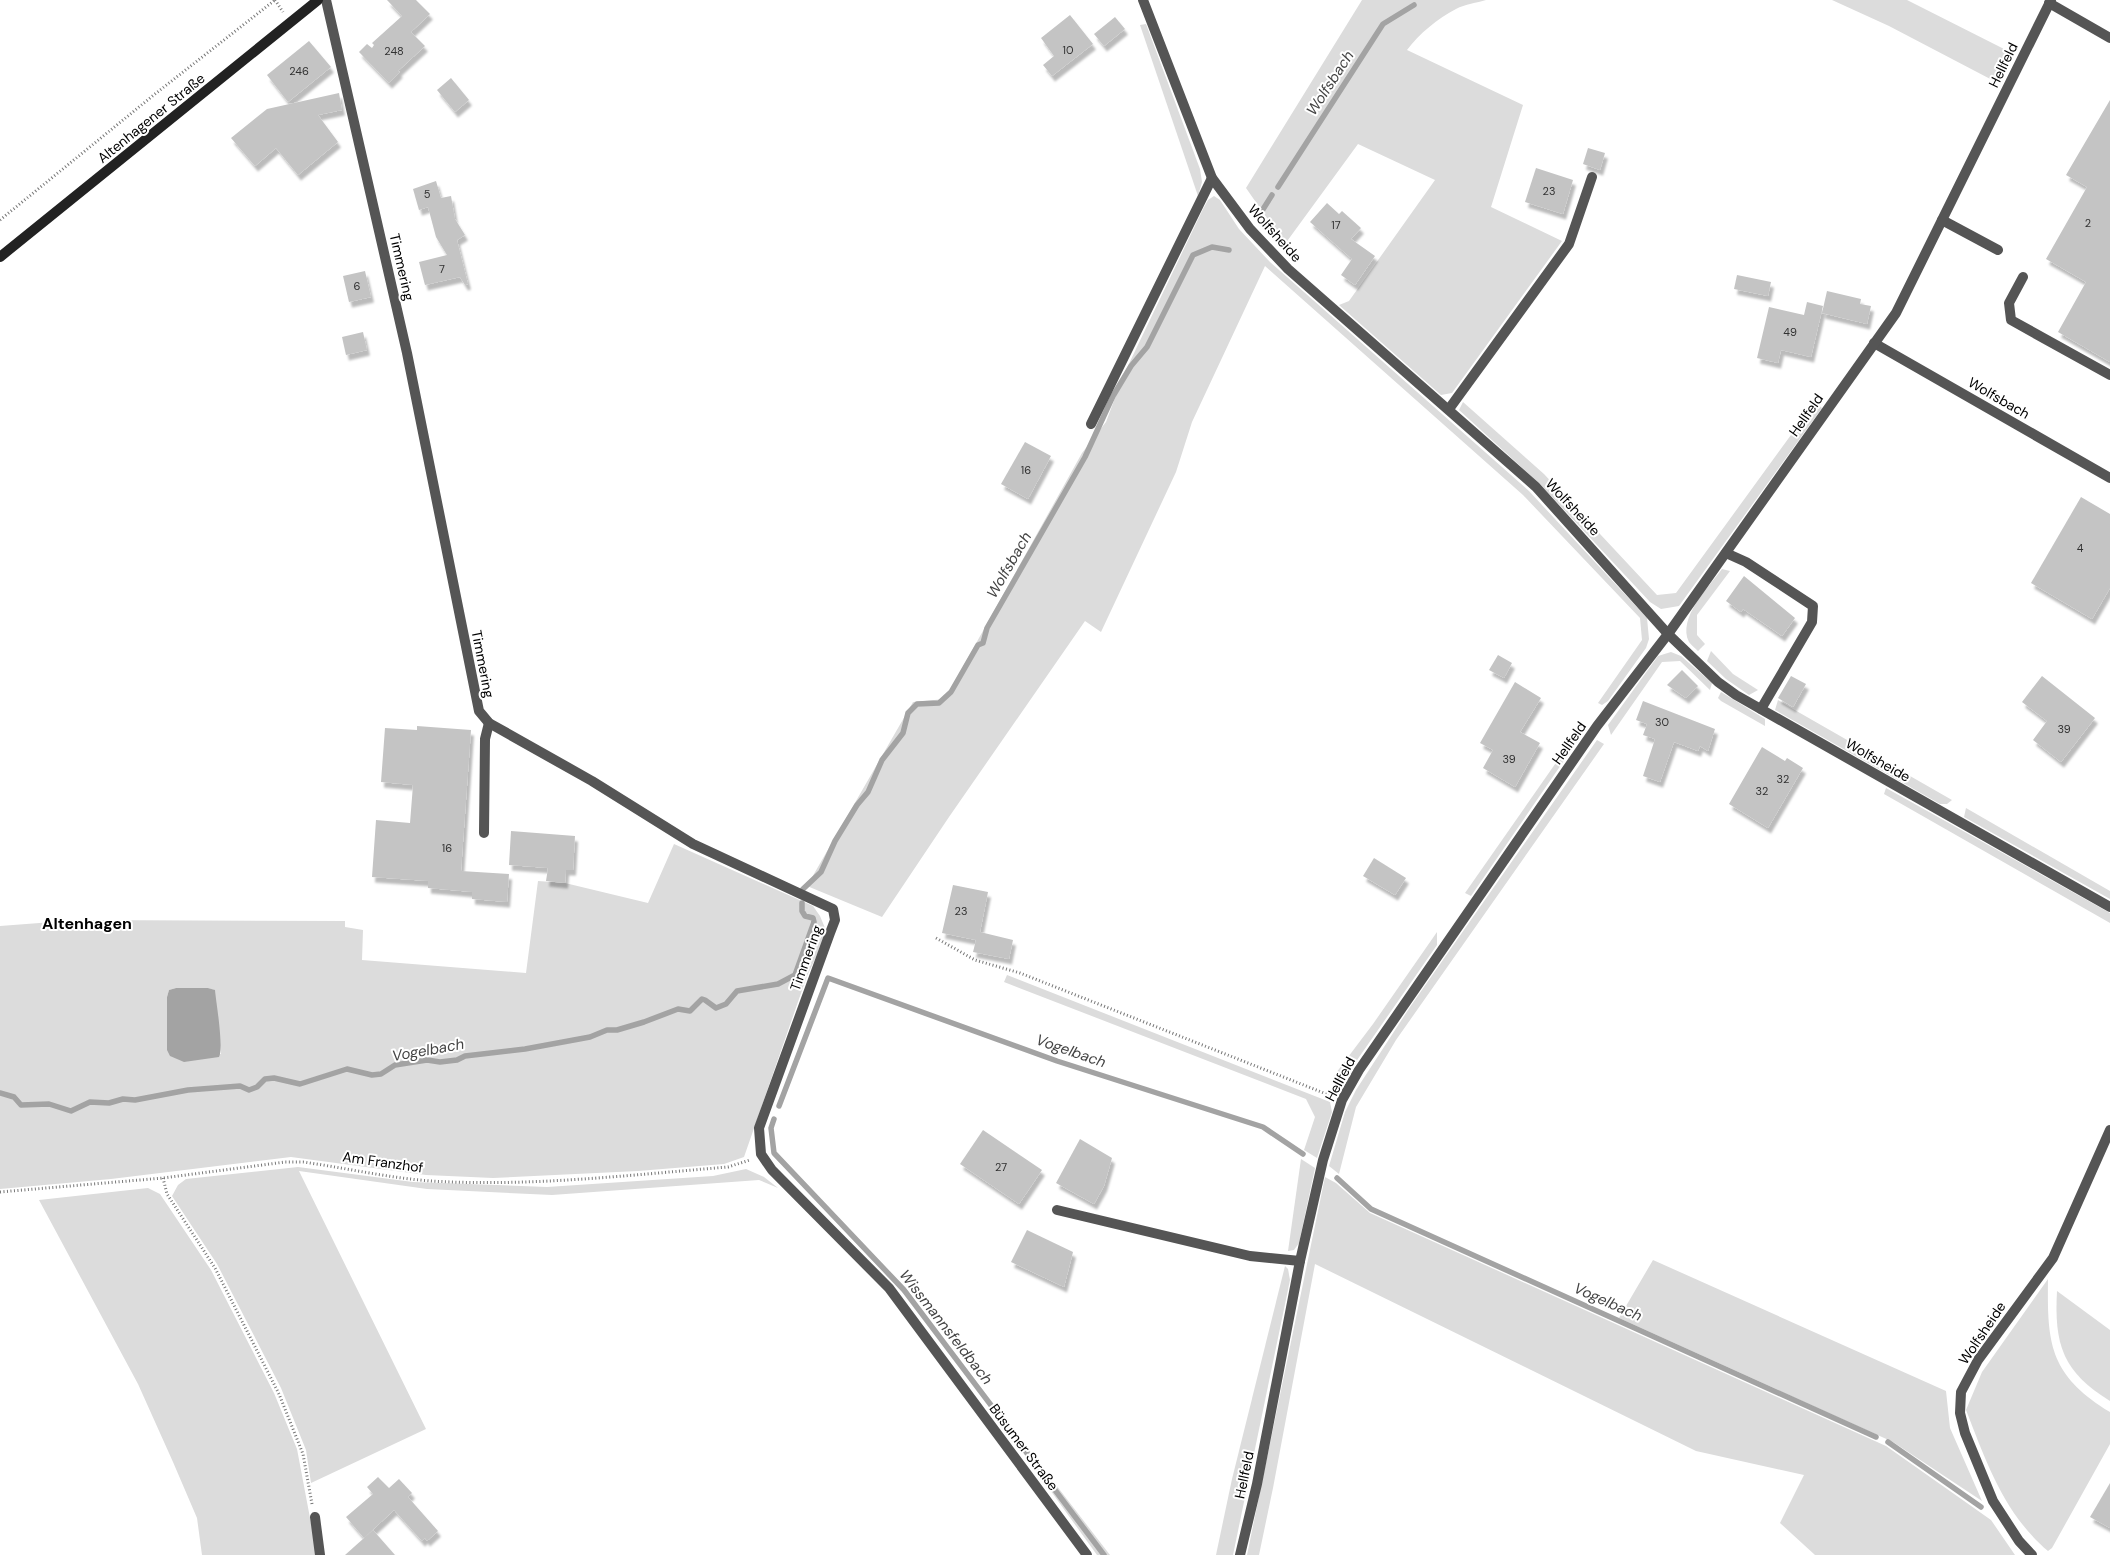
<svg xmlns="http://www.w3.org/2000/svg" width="2110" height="1555" viewBox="0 0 2110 1555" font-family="'DM Sans',sans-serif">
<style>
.green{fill:#dcdcdc;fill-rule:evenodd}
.water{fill:#a3a3a3}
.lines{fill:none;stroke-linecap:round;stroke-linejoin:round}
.stream{stroke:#a3a3a3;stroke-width:5.5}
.building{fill:#c4c4c4;filter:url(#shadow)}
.path{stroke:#777;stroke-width:3;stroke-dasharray:1 2.5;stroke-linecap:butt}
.lane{stroke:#555;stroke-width:10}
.street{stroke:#555;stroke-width:10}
.secondary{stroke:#222;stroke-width:10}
.labels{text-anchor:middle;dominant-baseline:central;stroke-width:4;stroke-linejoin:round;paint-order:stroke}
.number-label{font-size:11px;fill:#313131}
.street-label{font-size:14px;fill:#000;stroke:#fff}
.water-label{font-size:15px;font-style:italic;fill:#444;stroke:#fff}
.quarter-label{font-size:16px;font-weight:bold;fill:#000;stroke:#fff}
</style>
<defs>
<filter id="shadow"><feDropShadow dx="3" dy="5.5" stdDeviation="1" flood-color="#0004"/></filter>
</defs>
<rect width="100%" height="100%" fill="#fff"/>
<g class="green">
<path d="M1362 0H1486C1477 3 1465 4 1456 9 1438 18 1419 34 1407 50L1523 105 1491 207 1562 241 1452 393 1441 395 1339 305 1349 301 1435 180 1358 144 1285 244 1246 188Z"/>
<path d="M1832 0H1907L2010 52 1996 82 1889 26Z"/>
<path d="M1146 24 1200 169 1202 182 1198 196 1140 25Z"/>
<path d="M1214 196 1220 200 1239 229 1270 262 1529 491 1647 618 1649 639 1646 648 1608 701 1602 705 1598 703 1642 640 1640 618 1523 495 1265 266 1192 422 1176 472 1101 632 1085 621 949 817 882 917 807 886 913 702 945 699 1082 453 1106 422 1124 374 1203 209 1208 200Z"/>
<path d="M1463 402 1544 474 1657 595 1676 593 1815 402 1822 408 1679 606 1661 609 1650 602 1540 484 1459 410Z"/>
<path d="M1722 569 1730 571 1697 615V635L1705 644 1698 651C1695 648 1691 645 1689 642 1677 618 1709 587 1722 569Z"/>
<path d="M1711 651 1733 674 1758 690 1749 695 1726 679 1707 661Z"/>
<path d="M1671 652 1681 656 1712 683 1710 690 1680 661 1662 662 1611 735 1608 725 1658 656Z"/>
<path d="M1721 692 1765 719V726L1721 701 1718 698Z"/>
<path d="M1778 700 1793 709 1952 800 1947 804H1940L1775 710Z"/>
<path d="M1583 724 1585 730 1471 896 1465 893Z"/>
<path d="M1597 740 1604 744 1396 1040 1356 1107 1339 1174 1329 1166 1345 1112 1356 1090 1410 1007Z"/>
<path d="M1886 788 2110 913V923L1884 794Z"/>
<path d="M1966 808 2110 891V899L1964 817Z"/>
<path d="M674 844 813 906 820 916 825 928 824 940 807 976 744 1157 724 1164 638 1171 493 1178 426 1175 291 1157 111 1179 0 1189V926L79 920 345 921V927L363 930 362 960 526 973 538 881 565 883 648 903ZM176 988H208L214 990 221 1054 167 1050V997L169 990Z"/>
<path d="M1437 932V945L1355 1063 1333 1077 1373 1024Z"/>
<path d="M1007 975 1330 1102 1332 1112 1317 1158 1304 1150 1315 1117 1306 1099 1004 982Z"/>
<path d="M1301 1159 1315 1168 1299 1243 1294 1250 1288 1251Z"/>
<path d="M298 1167 413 1182 547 1187 713 1176 746 1169 764 1177 778 1188 759 1180 552 1195 427 1189 299 1171 426 1429 311 1483 306 1450 281 1388 217 1264 172 1196 178 1185 186 1179Z"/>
<path d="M1325 1177 1336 1183 1370 1213 1886 1446 1991 1520 2015 1555H1815L1780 1523 1804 1475 1696 1451 1315 1264 1273 1488 1259 1555H1247Z"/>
<path d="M148 1188 160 1194 211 1270 274 1393 297 1449 317 1555H202L197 1518 173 1462 138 1384 39 1200Z"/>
<path d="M1653 1260 1946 1391 1950 1428 1982 1501 1893 1442 1619 1318Z"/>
<path d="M1285 1266 1288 1269 1290 1280 1233 1555H1216L1232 1479Z"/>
<path d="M2048 1279C2047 1345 2050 1375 2110 1412V1444L2052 1548 2048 1551C2004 1514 1986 1461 1966 1410L1982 1372Z"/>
<path d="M905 1289 1110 1555H1097Z"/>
<path d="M2057 1291 2110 1330V1401C2063 1372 2054 1345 2057 1291Z"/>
</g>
<path class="water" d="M176 988H208L215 990C216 1002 224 1048 219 1057L184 1062 170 1056 167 1050V997L169 990Z"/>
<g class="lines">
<g class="stream">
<path d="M1278 187 1383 24 1414 5"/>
<path d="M1260 214 1272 195"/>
<path d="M803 889 821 872 835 841 857 805 868 792 882 760 903 733 908 713 917 704 939 703 951 692 978 645 983 643 987 628 1085 457 1113 396 1131 366 1147 347 1193 255 1212 247 1229 250"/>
<path d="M0 1093 14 1097 21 1105 49 1104 71 1111 90 1102 109 1103 123 1099 135 1100 188 1090 240 1086 249 1090 257 1087 265 1079 274 1078 300 1084 347 1069 372 1075 381 1074 395 1065 427 1060 440 1062 457 1060 465 1056 525 1049 590 1037 607 1030H617L644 1022 678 1009 690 1011 702 999 705 1000 716 1008 726 1004 737 991 778 984 795 975 814 922 813 918 805 916 802 911V903"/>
<path d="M779 1106 828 978 1057 1061 1263 1127 1303 1154"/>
<path d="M774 1119 771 1128 774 1153 904 1290 1104 1555"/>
<path d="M1337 1178 1371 1209 1876 1437"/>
<path d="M1888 1442 1981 1507"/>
</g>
</g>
<g class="building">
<path d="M387 0H416L430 14 411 32 425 46 398 71 400 72 389 83 359 52 367 44 372 48 374 45 372 43 402 16Z"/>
<path d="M1070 15 1093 44 1052 76 1043 65 1054 56 1041 38Z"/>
<path d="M1115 17 1125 29 1104 46 1094 34Z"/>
<path d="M309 41 331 67 288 102 267 75Z"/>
<path d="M451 78 469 100 455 112 437 90Z"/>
<path d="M339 93 342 110 318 115 338 142 298 175 276 148 255 166 231 138 267 109Z"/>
<path d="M2110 100V362L2058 332 2086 282 2046 259 2087 187 2066 175Z"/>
<path d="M1588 148 1605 153 1600 170 1583 164Z"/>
<path d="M1536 168 1573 180 1563 214 1525 202Z"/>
<path d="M436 181 441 198 451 196 455 219 465 235 457 240 468 284 465 285 460 277 425 285 419 262 447 255 436 237 428 207 419 210 413 189Z"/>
<path d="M1327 203 1339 214 1342 211 1361 228 1351 239 1375 256 1355 285 1341 275 1352 259 1310 222Z"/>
<path d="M365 271 371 297 349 302 343 276Z"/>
<path d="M1737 275 1771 282 1768 296 1734 289Z"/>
<path d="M1827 291 1861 299 1860 304 1871 306 1867 324 1822 313Z"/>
<path d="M1807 302 1823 306 1811 357 1781 350 1778 363 1757 358 1769 307 1804 315Z"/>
<path d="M363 332 367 350 346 355 342 337Z"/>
<path d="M1025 442 1051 456 1028 499 1001 484Z"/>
<path d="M2081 497 2110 514V588L2092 619 2031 583Z"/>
<path d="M1744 576 1795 618 1782 636 1743 609 1741 612 1726 601Z"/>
<path d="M1498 655 1512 663 1504 678 1489 670Z"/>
<path d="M1682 670 1698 686 1686 698 1667 685Z"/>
<path d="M1791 676 1806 684 1793 707 1778 698Z"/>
<path d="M2042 676 2095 718 2061 762 2033 740 2047 721 2022 702Z"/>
<path d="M1515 682 1541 698 1520 732 1540 743 1515 787 1483 768 1493 750 1480 743Z"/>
<path d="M1643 701 1715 729 1708 751 1700 746 1698 751 1674 742 1660 782 1643 776 1655 739 1643 735 1647 724 1636 720Z"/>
<path d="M417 726 471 730 461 871 509 874 507 902 472 899V892L428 888V881L372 877 376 820 410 823 413 785 381 782 385 728 417 730Z"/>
<path d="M1762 747 1785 761 1787 758 1803 768 1768 828 1729 804Z"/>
<path d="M511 831 575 836 573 870H566L565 883 546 881 548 868 509 865Z"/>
<path d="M1374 858 1406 878 1395 895 1363 876Z"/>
<path d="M953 885 988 892 980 932 1013 940 1009 959 973 952 976 940 942 933Z"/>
<path d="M983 1130 1042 1170 1019 1204 960 1164Z"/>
<path d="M1080 1139 1112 1158 1104 1186 1094 1204 1056 1183Z"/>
<path d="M1027 1230 1073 1252 1064 1287 1011 1262Z"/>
<path d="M378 1477 389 1488 399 1479 412 1493 408 1497 438 1531 427 1541 425 1538 422 1541 394 1510 364 1538 346 1517 373 1494 367 1487Z"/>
<path d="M2110 1483V1528L2090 1517Z"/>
<path d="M373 1530 395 1555H345Z"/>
</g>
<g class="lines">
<g class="path">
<path d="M275 0 283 12"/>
<path d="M0 220 155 94 275 0"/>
<path d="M936 938 975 960 1020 973 1329 1095"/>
<path d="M163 1178 167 1194 215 1268 279 1394 303 1454 312 1504"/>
<path d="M0 1192 163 1178 285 1162H303C346 1168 389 1178 431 1181 530 1187 629 1175 728 1167L750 1160"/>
</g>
<g class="lane">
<path d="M1942 220 1998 250"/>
<path d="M2023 277 2009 303 2011 320 2110 375"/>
<path d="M1449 409 1569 244 1592 177"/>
<path d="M1091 424 1212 178"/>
<path d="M1726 553 1746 562 1813 606 1812 622 1761 709"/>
<path d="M484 833 485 739 489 723"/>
<path d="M1057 1210 1250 1256 1300 1261"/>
</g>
<g class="street">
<path d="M326 0 407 353 479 711 489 723 592 781 693 844 833 909 835 920 830 933 759 1128 761 1154 772 1170 889 1288 1087 1555"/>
<path d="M1143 0 1212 178 1250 229 1288 269 1536 487 1668 634 1718 682 1736 695 2110 907"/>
<path d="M2049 3 2110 38"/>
<path d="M1874 343 2110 478"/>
<path d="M315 1517 320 1555"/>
<path d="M1240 1555 1257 1484 1300 1261 1323 1160 1342 1100 1359 1070 1597 726 1668 634 1896 313 2051 0"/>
<path d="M2032 1555 2019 1541 1993 1501 1965 1433 1960 1413 1961 1392 1978 1360 2053 1258 2110 1130"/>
</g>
<path class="secondary" d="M0 257 318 0"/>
</g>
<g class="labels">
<g class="number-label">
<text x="1068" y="50">10</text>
<text x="394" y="51">248</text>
<text x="299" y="71">246</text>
<text x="1549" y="191">23</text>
<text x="427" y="194">5</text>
<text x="2088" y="223">2</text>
<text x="1336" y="225">17</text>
<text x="442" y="269">7</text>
<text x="357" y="286">6</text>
<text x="1790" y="332">49</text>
<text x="1026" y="470">16</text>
<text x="2080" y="548">4</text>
<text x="1662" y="722">30</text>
<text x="2064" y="729">39</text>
<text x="1509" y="759">39</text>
<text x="1783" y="779">32</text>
<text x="1762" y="791">32</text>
<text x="447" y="848">16</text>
<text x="961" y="911">23</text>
<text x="1001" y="1167">27</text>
</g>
<g class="street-label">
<text transform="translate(2003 65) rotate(-64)">Hellfeld</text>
<text transform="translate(151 118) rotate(-39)">Altenhagener Straße</text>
<text transform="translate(1275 233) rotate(48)">Wolfsheide</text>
<text transform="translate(402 267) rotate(77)">Timmering</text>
<text transform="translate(1999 398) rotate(30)">Wolfsbach</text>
<text transform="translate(1806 415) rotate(-55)">Hellfeld</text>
<text transform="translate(1573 507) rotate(47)">Wolfsheide</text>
<text transform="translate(483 664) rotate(79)">Timmering</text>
<text transform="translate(1569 743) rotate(-55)">Hellfeld</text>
<text transform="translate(1878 760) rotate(30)">Wolfsheide</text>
<text transform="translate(806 958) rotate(-70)">Timmering</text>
<text transform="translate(1340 1079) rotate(-62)">Hellfeld</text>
<text transform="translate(383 1162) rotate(8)">Am Franzhof</text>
<text transform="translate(1982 1333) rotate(-56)">Wolfsheide</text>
<text transform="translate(1024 1447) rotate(53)">Büsumer Straße</text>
<text transform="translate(1244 1475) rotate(-78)">Hellfeld</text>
</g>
<g class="water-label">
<text transform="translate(1330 83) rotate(-57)">Wolfsbach</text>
<text transform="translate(1009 565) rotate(-60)">Wolfsbach</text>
<text transform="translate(428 1050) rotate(-10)">Vogelbach</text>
<text transform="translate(1071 1051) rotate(19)">Vogelbach</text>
<text transform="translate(1608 1302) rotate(24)">Vogelbach</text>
<text transform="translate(946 1327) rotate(52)">Wissmannsfeldbach</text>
</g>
<g class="quarter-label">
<text x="87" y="923">Altenhagen</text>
</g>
</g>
</svg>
